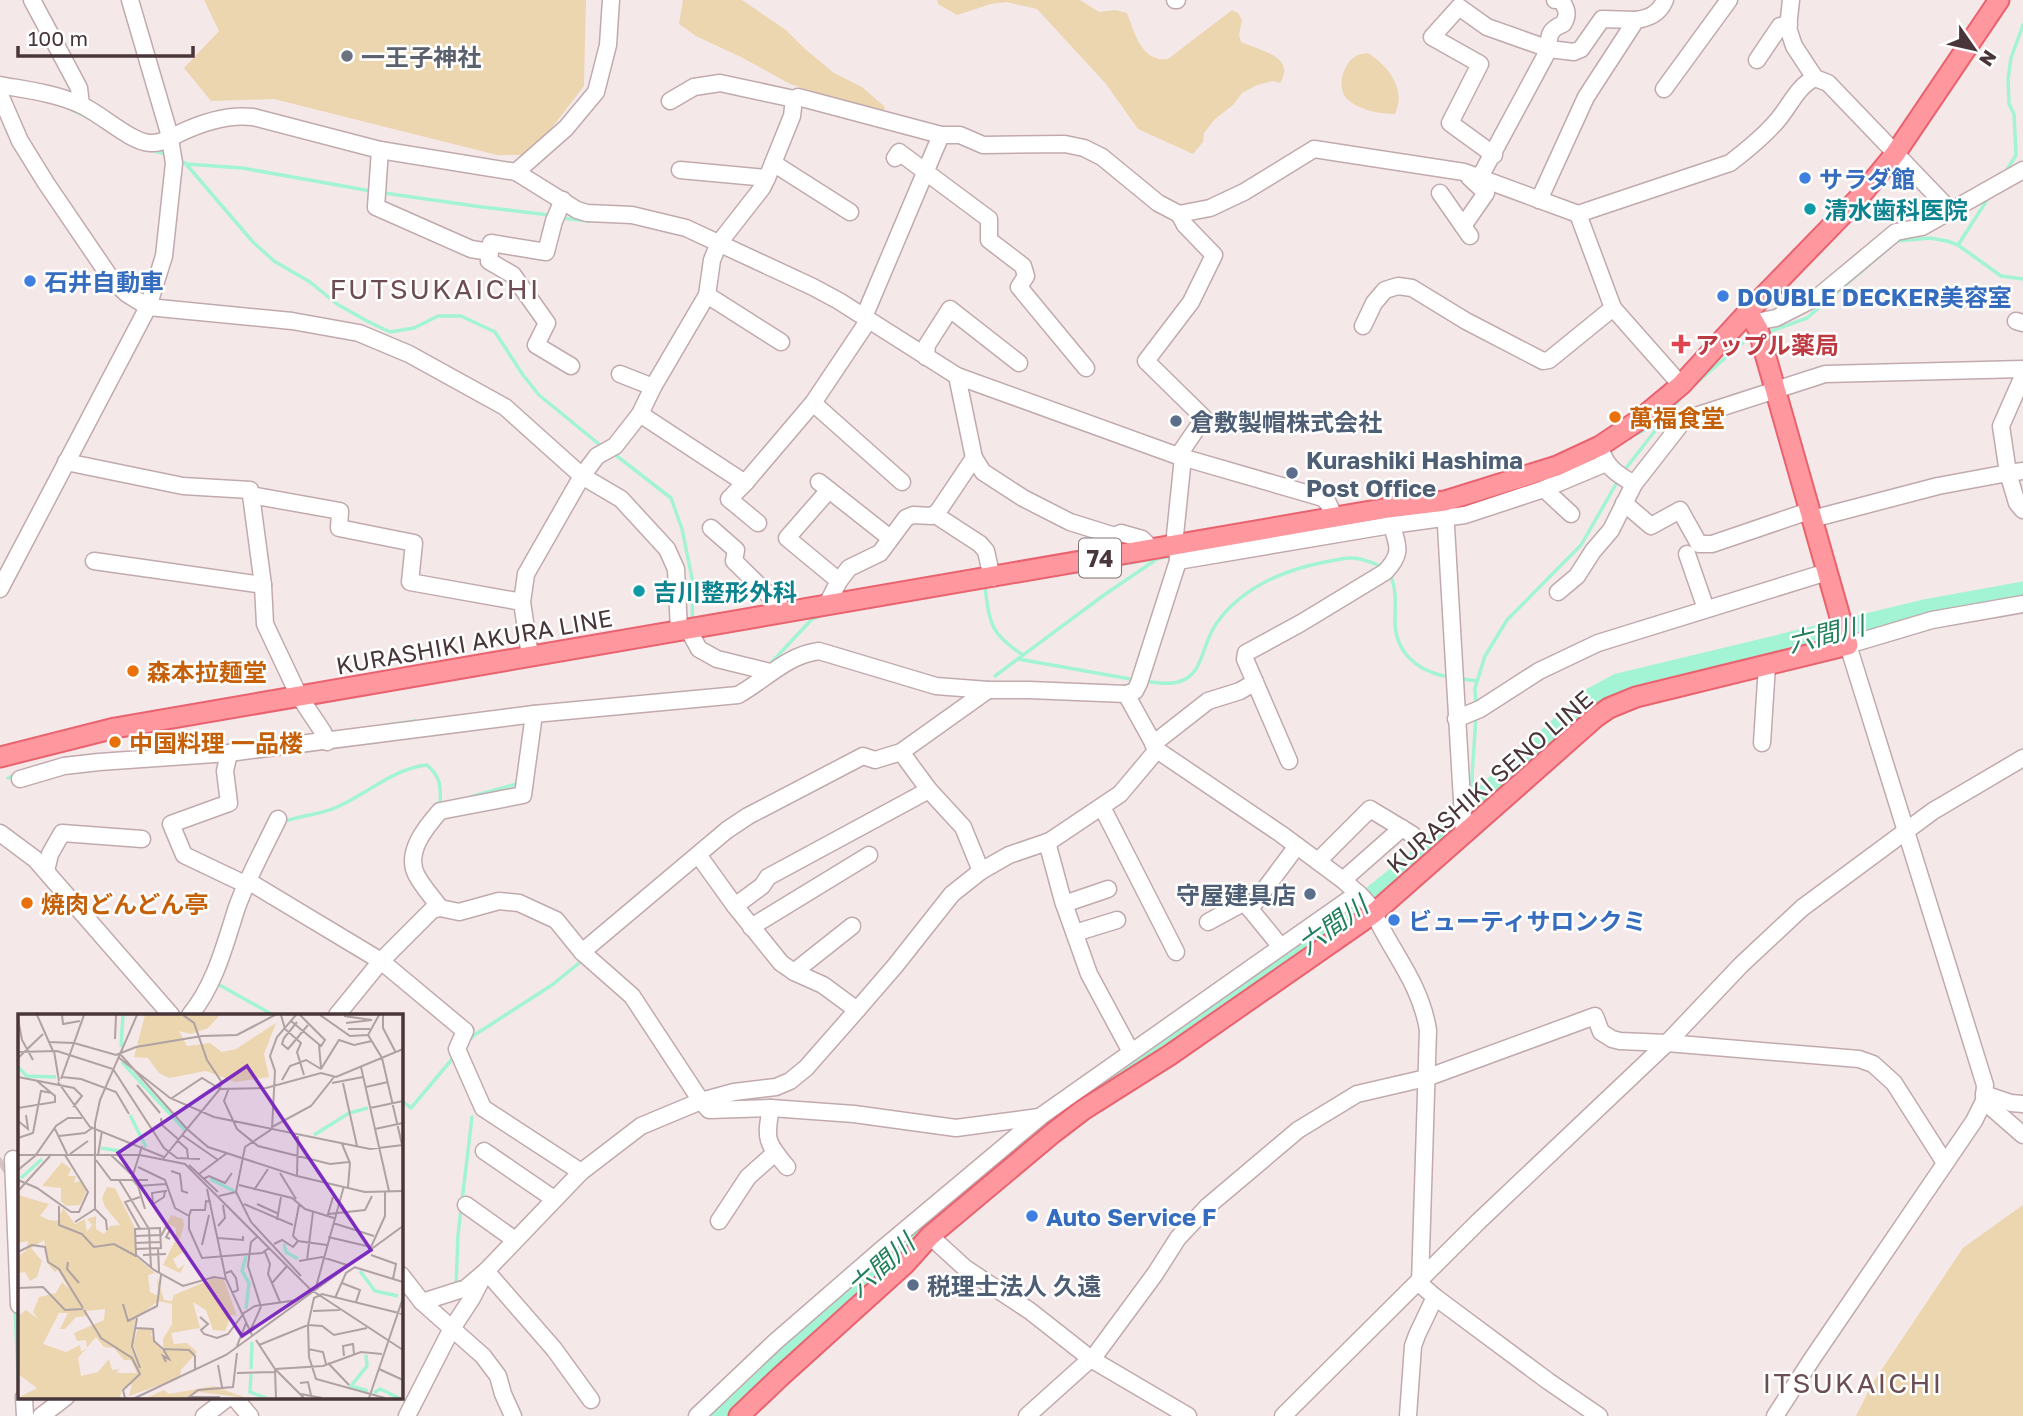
<svg xmlns="http://www.w3.org/2000/svg" width="2023" height="1416" viewBox="0 0 2023 1416" font-family="'Golos Text','Noto Sans JP',sans-serif">
<style>
.green{fill:#ebd6af}
.lines{fill:none;stroke-linecap:round;stroke-linejoin:round}
.stream{stroke:#a2f4d4;stroke-width:3.5}
.river{stroke:#a2f4d4;stroke-width:21}
.minor-tunnel{stroke:#d3c4c6;stroke-width:16;stroke-dasharray:16 8;stroke-linecap:butt}
.minor-casing{stroke:#c1aaad;stroke-width:19}
.major-casing{stroke:#e9626e;stroke-width:23}
.minor{stroke:#fff;stroke-width:16}
.major{stroke:#ff979f;stroke-width:19}
.worship-dot{fill:#6b7280;stroke:#fff;stroke-width:2.5}
.shop-dot{fill:#3f7fe0;stroke:#fff;stroke-width:2.5}
.culture-dot{fill:#0f9aa8;stroke:#fff;stroke-width:2.5}
.health-dot{fill:#e0444e;stroke:#fff;stroke-width:2.5}
.food-dot{fill:#e8710a;stroke:#fff;stroke-width:2.5}
.service-dot{fill:#5c6f8a;stroke:#fff;stroke-width:2.5}
.labels{text-anchor:middle;dominant-baseline:central;stroke-width:5;stroke-linejoin:round;paint-order:stroke}
.shield{fill:#fff;stroke:#807275;stroke-width:2}
.shield-label{font-size:23px;font-weight:bold;fill:#49363a}
.worship-label{font-size:24px;font-weight:bold;fill:#5b616d;stroke:#fff;text-anchor:start}
.shop-label{font-size:24px;font-weight:bold;fill:#366cbe;stroke:#fff;text-anchor:start}
.culture-label{font-size:24px;font-weight:bold;fill:#0d838f;stroke:#fff;text-anchor:start}
.health-label{font-size:24px;font-weight:bold;fill:#be3a42;stroke:#fff;text-anchor:start}
.food-label{font-size:24px;font-weight:bold;fill:#c56008;stroke:#fff;text-anchor:start}
.service-label{font-size:24px;font-weight:bold;fill:#4e5e75;stroke:#fff;text-anchor:start}
.street-label{font-size:24px;fill:#49363a;stroke:#fff}
.water-label{font-size:26px;font-style:italic;fill:#217f5c;stroke:#fff}
.quarter-label{font-size:28px;letter-spacing:2px;fill:#6c4d53;stroke:#fff}
.inset-river{fill:none;stroke:#a2f4d4;stroke-width:3.5}
.inset-road{fill:none;stroke:#b0a1a3;stroke-width:2}
.view{fill:#7b2cbf;fill-opacity:0.15;stroke:#7b2cbf;stroke-width:3.5}
.inset-edge{fill:none;stroke:#49363a;stroke-width:3.5}
</style>
<rect width="100%" height="100%" fill="#f5e8e9"/>
<g class="green">
<path d="M204 0H586L584 86 547 134 522 155H497L274 99 211 101 184 68 219 31Z"/>
<path d="M683 0H742L786 30 805 49 834 73 862 87 885 107 884 112H880L790 84 743 58 696 36 679 24Z"/>
<path d="M937 0H1080L1099 12 1115 10 1127 13C1133 28 1139 53 1156 58 1160 60 1164 59 1168 59L1232 10 1238 13 1242 20 1239 35 1241 42C1258 50 1297 56 1280 83L1273 81 1257 85 1242 93 1233 105 1215 119 1204 133 1203 142 1193 154 1138 129 1106 84 1037 9 1006 2 991 4 957 15 938 4Z"/>
<path d="M1368 53C1388 66 1407 89 1395 114 1379 114 1359 110 1347 99 1337 88 1342 67 1353 58 1357 54 1362 54 1368 53Z"/>
<path d="M2023 1205V1416H1856L1872 1384 1963 1248Z"/>
</g>
<g class="lines">
<g class="stream">
<path d="M70 109 89 118"/>
<path d="M151 150 166 154"/>
<path d="M180 160 186 164 253 242 274 261 310 282 337 304 367 321 390 332 414 328 438 316H461L495 332 523 375 539 395 600 445"/>
<path d="M186 164 242 168 371 191"/>
<path d="M2005 173 2016 155 2014 114 2009 104 2008 79 2011 58 2023 25"/>
<path d="M384 193 482 207 549 215"/>
<path d="M562 218 589 221"/>
<path d="M1958 245 1989 197"/>
<path d="M1766 333 1807 318 1897 241 1930 238 1947 241 1958 245 2001 276 2023 279"/>
<path d="M1694 385 1746 340 1753 338"/>
<path d="M1625 440 1660 422 1679 416"/>
<path d="M613 453 671 498 682 529 693 583 692 622"/>
<path d="M1623 472 1683 395"/>
<path d="M1069 573 1172 556"/>
<path d="M1390 575C1397 589 1395 604 1395 619 1394 650 1415 670 1444 676"/>
<path d="M985 587C990 625 990 633 1023 655"/>
<path d="M1018 659 1136 680"/>
<path d="M770 664 812 619 820 616"/>
<path d="M995 676 1104 595 1157 559"/>
<path d="M1463 679 1477 681"/>
<path d="M1143 681C1160 683 1176 687 1190 676 1203 665 1204 641 1216 624 1241 588 1284 570 1325 562 1334 561 1344 557 1352 558 1363 558 1373 563 1383 567"/>
<path d="M1476 706 1475 688 1485 656 1507 620 1581 545 1619 479"/>
<path d="M388 725 415 721"/>
<path d="M8 778 17 774"/>
<path d="M470 797 520 783"/>
<path d="M1473 806 1472 776 1476 717"/>
<path d="M282 824 283 822C301 815 320 815 337 807 367 794 394 768 427 765 441 777 441 787 440 805H442"/>
<path d="M217 981 216 983 273 1015"/>
<path d="M468 1041 476 1034 552 985 584 959"/>
<path d="M401 1100 411 1108 453 1058"/>
<path d="M456 1286 458 1235 472 1117"/>
<path d="M401 1290 402 1292"/>
<path d="M15 1309 19 1395"/>
</g>
<path class="river" d="M717 1416 878 1266 1050 1121 1202 1021 1351 914 1421 857 1473 806 1592 698 1618 684 1929 609 2023 592"/>
<path class="minor-tunnel" d="M0 1167 5 1164"/>
<g class="minor-casing">
<g id="minor">
<path d="M32 0 79 88 81 105"/>
<path d="M1175 0H1177"/>
<path d="M1555 0H1561C1567 9 1569 15 1563 24 1550 29 1548 35 1549 49L1574 52 1581 49 1602 19 1636 20"/>
<path d="M1791 0 1788 28 1794 46 1815 78 1828 83 1951 211"/>
<path d="M1757 60 1780 26 1789 25"/>
<path d="M0 85C27 90 54 93 79 104 99 112 130 142 150 143 160 144 171 138 180 133 203 122 228 114 253 117L380 150 516 172 577 210 587 213 632 215 686 228 813 287 839 301 957 376 1178 456 1323 498 1328 503 1335 518"/>
<path d="M0 89V95L20 141 46 183 112 280 127 294 148 307 292 321 359 333 409 354 505 407 582 476 621 499 667 549 676 569 679 630"/>
<path d="M1664 89 1729 0"/>
<path d="M670 101 694 87 720 83 794 99"/>
<path d="M380 150 376 207 471 249 490 252 491 243 546 252 554 221 563 200"/>
<path d="M895 158 899 152 989 219V240L1023 266 1026 276 1019 287 1086 368"/>
<path d="M773 163 850 212"/>
<path d="M680 170 767 178"/>
<path d="M516 172 566 128 596 92 608 45 611 0"/>
<path d="M1480 177 1549 49 1487 27 1459 7 1432 37 1480 64 1450 123 1494 155"/>
<path d="M1440 193 1470 236"/>
<path d="M1539 200 1586 97 1636 20C1649 18 1659 14 1665 0"/>
<path d="M1179 214 1210 208 1244 192 1314 149 1464 172 1578 214 1730 163C1747 150 1762 138 1776 122 1789 108 1797 86 1815 78"/>
<path d="M1578 214 1613 308 1681 385"/>
<path d="M1463 226 1486 193 1469 177"/>
<path d="M490 252 489 261 513 275 547 323 536 345 571 366"/>
<path d="M707 295 781 342"/>
<path d="M864 317 941 135"/>
<path d="M2016 321 2023 323"/>
<path d="M1756 322 1776 318 1819 296 1896 232 1922 227 2023 170"/>
<path d="M1363 326 1374 303 1385 290 1398 286 1412 288 1466 321 1543 361 1549 360 1613 308"/>
<path d="M926 357 927 345 950 309 1019 363"/>
<path d="M620 374 653 387"/>
<path d="M957 376 974 458 983 472 1023 498 1070 522 1115 536 1121 533 1142 539 1152 549"/>
<path d="M2023 376 2001 426 2008 473 2023 471"/>
<path d="M813 403 902 482"/>
<path d="M640 414 745 483"/>
<path d="M1603 455C1609 470 1621 476 1634 484"/>
<path d="M66 462 183 486 250 490 251 495 340 511 339 528 414 543 410 582 522 602"/>
<path d="M819 482 890 538"/>
<path d="M1544 489 1571 514"/>
<path d="M829 490 787 538 839 581"/>
<path d="M251 495 263 585 265 624 299 696 323 732 327 742"/>
<path d="M1624 503 1651 526 1680 510 1699 544H1712L1809 511"/>
<path d="M1445 509 1464 835"/>
<path d="M934 514 980 544 986 551 992 578"/>
<path d="M1812 519 1938 486 2008 473 2017 503 2023 510"/>
<path d="M758 523 729 499 745 483 813 403 868 321"/>
<path d="M711 528 736 550 734 561 786 612"/>
<path d="M1174 545 1183 457"/>
<path d="M1687 554 1706 609"/>
<path d="M94 561 263 585"/>
<path d="M1178 561 1391 525 1465 515 1544 489 1606 463"/>
<path d="M0 589 148 307 164 256 174 163 169 133 130 0"/>
<path d="M1558 592 1577 576 1593 551 1611 530 1634 484 1684 420 1689 418 1825 374 2023 369"/>
<path d="M826 606 839 581 849 568 880 553 906 518 913 515 932 516 937 513 974 458"/>
<path d="M688 629 699 649 717 659 770 672"/>
<path d="M530 656 522 602 526 574 582 476 597 456 615 446 640 414 653 387 707 295 712 260 719 243 762 188 767 178 792 116 794 99 798 97 941 135H960L983 145 1065 144 1084 148 1102 157 1158 203 1179 214 1185 225 1214 255 1191 302 1146 361 1204 418 1178 456"/>
<path d="M1126 694 1157 750 1281 834 1343 880 1363 898 1371 907C1390 951 1420 981 1428 1030L1420 1284 1435 1297 1548 1381 1599 1416"/>
<path d="M1456 719 1480 709 1539 671 1598 643 1827 572"/>
<path d="M1762 743 1767 665"/>
<path d="M1153 744 1208 701 1240 691 1255 682"/>
<path d="M901 752 929 790 963 827 981 871"/>
<path d="M229 753 225 771 229 803 171 824 184 855 247 885"/>
<path d="M1289 761 1245 659 1246 653 1301 623 1385 572C1407 549 1394 543 1390 515"/>
<path d="M20 779 64 766 99 762 229 753 534 714 738 695C765 680 787 655 819 651L936 686 988 690H1029L1126 694 1135 691 1139 683 1178 561 1177 545"/>
<path d="M1102 807 1176 952"/>
<path d="M0 833 35 859 171 1015"/>
<path d="M1047 842 1063 901 1089 974 1131 1052"/>
<path d="M699 856 735 906 781 963 794 972 823 985 857 1010"/>
<path d="M1318 861 1370 809 1413 835"/>
<path d="M46 871 50 854 62 833 142 839"/>
<path d="M1343 880 1402 828"/>
<path d="M248 881 381 961 465 1031 457 1049 483 1108 581 1172"/>
<path d="M1064 904 1108 889"/>
<path d="M735 906 762 886 768 877 929 790"/>
<path d="M440 908C433 898 423 887 417 876 404 853 426 827 440 811L523 795 534 714"/>
<path d="M1208 922 1245 902 1250 909"/>
<path d="M751 927 869 855"/>
<path d="M1075 933 1117 920"/>
<path d="M1281 947 1358 893"/>
<path d="M582 952 727 830 748 816 863 756 875 760 901 752 988 690"/>
<path d="M794 972 852 926"/>
<path d="M190 1015C215 985 225 944 237 907 248 877 264 848 278 819"/>
<path d="M337 1015 381 961 432 910 440 908 459 912 499 901 519 903 556 920 582 952 632 996 701 1101 709 1110 771 1108 854 1114 956 1128 1039 1117"/>
<path d="M1984 1094 2011 1103 2023 1104"/>
<path d="M1984 1101 2023 1135"/>
<path d="M771 1108C765 1139 766 1142 787 1167"/>
<path d="M484 1151 554 1199"/>
<path d="M13 1159 19 1305"/>
<path d="M466 1205 515 1240"/>
<path d="M719 1221 748 1177 775 1153"/>
<path d="M930 1236 965 1268 1030 1311 1091 1359 1188 1416"/>
<path d="M401 1275 422 1302 483 1356 498 1376 503 1394 513 1416"/>
<path d="M422 1302 466 1288 486 1271 581 1172 641 1126 701 1101 734 1092 776 1087 790 1081 806 1068 857 1010 895 966 952 894 981 871 1009 855 1050 841 1120 794 1157 750"/>
<path d="M24 1397 25 1416"/>
<path d="M234 1397 250 1416"/>
<path d="M41 1416 66 1397"/>
<path d="M204 1416 229 1397"/>
<path d="M407 1416 451 1330 472 1298 486 1271 554 1349 591 1400"/>
<path d="M697 1416 775 1342 881 1250 1041 1116 1281 947 1250 909 1297 846"/>
<path d="M1027 1416 1096 1354 1155 1274 1178 1238 1208 1206 1298 1130 1357 1094 1426 1078 1595 1016 1601 1032 1612 1039 1620 1041 1667 1043 1859 1059 1873 1064 1894 1083 1945 1163"/>
<path d="M1283 1416 1478 1222 1667 1043 1741 965 1802 908 1933 811 2023 758"/>
<path d="M1408 1416 1413 1346 1417 1335 1435 1297"/>
<path d="M1775 1416 1812 1359 1974 1121 1984 1101 1985 1085 1848 645 1932 620 2023 604"/>
</g>
</g>
<g class="major-casing">
<g id="major">
<path d="M0 757 115 728 1388 508 1445 501 1557 466 1600 446 1639 420 1681 385 1748 312 1857 200 1895 154 1999 0"/>
<path d="M739 1416 780 1377 905 1264 930 1236 1053 1133 1083 1110 1170 1055 1374 913 1596 717 1609 708 1636 697 1848 645 1758 329 1748 312"/>
</g>
</g>
<use href="#minor" class="minor"/>
<use href="#major" class="major"/>
</g>
<circle class="worship-dot" cx="347" cy="56" r="7"/>
<g class="shop-dot">
<circle cx="1805" cy="178" r="7"/>
<circle cx="30" cy="281" r="7"/>
<circle cx="1723" cy="296" r="7"/>
<circle cx="1394" cy="920" r="7"/>
<circle cx="1032" cy="1216" r="7"/>
</g>
<g class="culture-dot">
<circle cx="1810" cy="209" r="7"/>
<circle cx="639" cy="591" r="7"/>
</g>
<path class="health-dot" d="M1677.5 333.5h7v7h7v7h-7v7h-7v-7h-7v-7h7z"/>
<g class="food-dot">
<circle cx="1615" cy="417" r="7"/>
<circle cx="133" cy="671" r="7"/>
<circle cx="115" cy="742" r="7"/>
<circle cx="27" cy="903" r="7"/>
</g>
<g class="service-dot">
<circle cx="1176" cy="421" r="7"/>
<circle cx="1292" cy="473" r="7"/>
<circle cx="1310" cy="894" r="7"/>
<circle cx="913" cy="1285" r="7"/>
</g>
<g class="labels">
<rect class="shield" x="1079" y="538.5" width="42" height="39" rx="5"/>
<g class="shield-label">
<text x="1100" y="558">74</text>
</g>
<g class="worship-label">
<text x="361" y="56">一王子神社</text>
</g>
<g class="shop-label">
<text x="1819" y="178">サラダ館</text>
<text x="44" y="281">石井自動車</text>
<text x="1737" y="296">DOUBLE DECKER美容室</text>
<text x="1408" y="920">ビューティサロンクミ</text>
<text x="1046" y="1216">Auto Service F</text>
</g>
<g class="culture-label">
<text x="1824" y="209">清水歯科医院</text>
<text x="653" y="591">吉川整形外科</text>
</g>
<g class="health-label">
<text x="1695" y="344">アップル薬局</text>
</g>
<g class="food-label">
<text x="1629" y="417">萬福食堂</text>
<text x="147" y="671">森本拉麺堂</text>
<text x="129" y="742">中国料理 一品楼</text>
<text x="41" y="903">焼肉どんどん亭</text>
</g>
<g class="service-label">
<text x="1190" y="421">倉敷製帽株式会社</text>
<text x="1306" y="459">Kurashiki Hashima<tspan x="1306" dy="28">Post Office</tspan></text>
<text x="1296" y="894" text-anchor="end">守屋建具店</text>
<text x="927" y="1285">税理士法人 久遠</text>
</g>
<g class="street-label">
<text transform="translate(474 641) rotate(-10)">KURASHIKI AKURA LINE</text>
<text transform="translate(1489 781) rotate(-41)">KURASHIKI SENO LINE</text>
</g>
<g class="water-label">
<text transform="translate(1826 634) rotate(-14)">六間川</text>
<text transform="translate(1333 925) rotate(-36)">六間川</text>
<text transform="translate(881 1265) rotate(-42)">六間川</text>
</g>
<g class="quarter-label">
<text x="435" y="288">FUTSUKAICHI</text>
<text x="1853" y="1382">ITSUKAICHI</text>
</g>
</g>
<g transform="translate(18 1014)">
<rect width="385" height="385" fill="#f5e8e9"/>
<path d="M127 1H202L190 14 173 20 161 17 169 32 192 29 204 38 218 35 258 9 246 40 251 63 217 68 188 57 151 64 141 59 130 44 116 43ZM44 148 53 155 50 162H58L56 169 62 167 69 176 62 191 48 192 43 187V174L24 172ZM89 173 97 174 116 212 118 243 137 259 130 261 132 278 140 282 139 263 146 286 154 287 156 281 196 264 206 266 219 302 213 301 207 317 195 316 188 296 175 288 182 314 153 319 156 330 169 329 179 338 163 356 162 363 142 371 111 382 114 370 104 375 102 384H0L19 374 0 360V302L8 296 20 305 15 298 21 283 38 279 44 268 51 275 40 256 37 258 30 250 26 226 13 234 24 247 19 263 12 267 7 258 0 259V242L8 237 10 227 1 229 0 225V181L31 190 22 202 31 206 39 207 45 194 57 210 67 205 69 218 74 211 69 205 78 202V215L86 220 92 212 102 211 87 193 84 184ZM140 287 154 290V310L145 325V338L133 321 136 314 120 315 115 329 123 354 114 330 117 305ZM87 295 86 306 56 319 59 327 68 326 69 334 63 338 62 331 48 338 25 330 41 299H50L42 315H47L58 303 69 302 68 297ZM78 323 86 333 96 334 106 346H113L119 359H98L102 355 94 356 91 345 80 358 63 362 60 344ZM153 201 165 205 166 211 161 228 167 237 155 245 160 255 167 250 162 259 145 251 158 225V214L149 209ZM196 372 228 384 181 378 169 384H128L146 376 151 380Z" fill="#ebd6af" fill-rule="evenodd"/>
<path class="inset-river" d="M103 33 105 1M104 48 167 116M0 53 9 62 38 63M112 101 128 133M296 121 331 99 350 94M83 134 102 137 113 131M3 164 24 145M192 165 216 177M266 230 268 238 280 245M342 257 357 277 380 282M228 295 231 269 224 257 228 242M348 341 349 352 333 372 350 377M233 355 234 328M233 360 232 378 248 384M356 379 362 375 381 384"/>
<path class="inset-road" d="M19 1 35 37M44 1 45 10 62 7M263 1 267 15 283 29 279 38 286 61M302 1 332 22 350 21M365 1V14L377 37M326 2 354 6 328 9M0 5 4 26 15 46M273 7 303 32 307 26 282 1M279 8 266 24 264 30 270 35 290 11M330 15H352M350 21 364 44 385 135M350 21 361 1M97 25 98 1M30 28 56 29 98 41 118 33 184 22 219 21 257 1M301 31 303 54M36 37 41 67M0 38 39 37 95 55 146 134 159 144 182 145M103 41 169 115 202 75 203 67 189 46 176 9 165 1M100 43 152 84 196 103 352 135 385 131M0 44 25 20M343 53 371 177M303 55 321 26 336 31 354 27M0 63 56 74 64 82 55 93M44 63 63 65 98 78 111 100M43 65 66 1M264 66 272 52 288 46 303 55M40 68 72 113 146 143M314 69 345 63M325 69 339 132M119 71 142 99M348 73 370 68M211 74 206 87 219 115 240 132 312 150 331 148M202 75 248 74 303 59 318 63 385 35M154 84 184 64 202 75M0 94 37 88V82L19 67M352 94 385 87M143 104 144 111 160 125M0 107 10 115 8 101M254 113 293 92 316 63M37 115 49 140M357 115 385 109M164 121 200 146M41 122 67 119 74 114M0 124 15 119 23 77 34 79M160 127 169 135 170 144M324 130 332 149 330 173M52 140 70 127M0 141H122L167 150 292 275 385 336M80 141 84 117M93 141 113 160M145 145 169 115 190 133 279 162 347 178 385 177M78 146 93 166H130M171 151 200 178M120 153 147 166 157 194 171 202M153 157 162 160 164 177 170 179M262 159 278 185M181 160 209 139M279 161 280 120M114 164 124 132M185 165 191 162 207 169 214 159M0 166 19 174 53 198H61L70 178 47 141M101 166 131 215 133 253M115 166 120 172 148 170M0 168V156L17 142 38 112 50 104H64M221 171 274 184 287 195 316 204M120 172 127 195M189 175 208 265 234 321M236 176 250 155M0 177 32 142M147 177 146 183 135 190 134 179 147 177H149M218 178 227 133 254 115 257 57 252 42 259 23 278 1M201 182 218 178 233 208 283 262M315 183 310 200 347 196 354 182M193 188 188 187 187 196H173L171 202V215L184 244 244 239 251 234M226 190 275 211M239 190 261 200M281 191 275 222 280 227 309 231M41 192V211L64 220 76 233 96 230 118 242M259 206 263 183M57 208 77 195M315 209 356 222M200 212 207 204 205 191M122 215 107 188 122 183M89 216 88 206 77 195V109L82 86 119 1M117 222 143 221M143 222 148 213 152 216 148 223 152 225M310 223 353 233M200 224 225 226V222M117 229 143 228M256 230 264 226 275 233 280 227M184 231 191 201M353 233 367 202V178M140 234 141 258M118 235 143 234 142 214 117 215 118 241 136 256 165 272 196 263 208 265M0 238 14 231 27 233 30 248 41 255 65 294M247 238 252 250 250 260 262 288M125 241 148 240M353 241 378 250 375 265M289 246 295 198M281 247 304 243 329 251M50 248 49 255 61 269M336 253 385 268M208 259 213 257 218 264 220 276 214 279M254 269 269 252M324 269 342 276 338 288M298 273 326 172M0 274 25 273 47 296 65 295M317 284 328 259 337 253M105 290 110 307 139 292 143 261M66 296 83 324 114 344 122 360 105 376 107 384M295 297 322 296M182 303 190 310 183 316 186 320 199 324 210 320 226 299 237 292 280 286M119 304 114 332 122 354M118 314 135 315 136 327 145 335M232 317 243 293 230 252 233 228 240 222M238 326 257 355 286 384M241 331 290 311 304 312 316 321 349 314M219 332 228 309M290 335 305 338 308 350M326 342 325 332 335 330 336 340M148 348 145 342 151 345 145 335 171 336 177 342V355M310 349 331 371M200 351 204 373M257 355 305 352 343 338 364 340M361 355 385 366M257 356 258 384M219 359 257 358M282 369 290 368 293 381M283 380 304 384M173 383H202M117 384 208 341 385 212M170 384 180 376 215 373 219 339M351 384 385 284M367 384 298 365 291 343 290 311 296 284 304 280 385 300"/>
<path class="view" d="M229 52 353 236 224 322 100 139Z"/>
<rect width="385" height="385" class="inset-edge"/>
</g>
<g transform="translate(1974 49) rotate(124)" stroke="#ffffff" stroke-width="5" paint-order="stroke">
<path d="M0-5L12 26L0 18L-12 26Z" fill="#49363a"/>
<text y="-10" font-size="19" font-weight="bold" text-anchor="middle" fill="#49363a">N</text>
</g>
<path d="M18 46v10h175v-10" fill="none" stroke="#49363a" stroke-width="3.5"/>
<text x="28" y="46" font-size="21" fill="#49363a" stroke="#ffffff" stroke-width="5" paint-order="stroke">100 m</text>
</svg>
